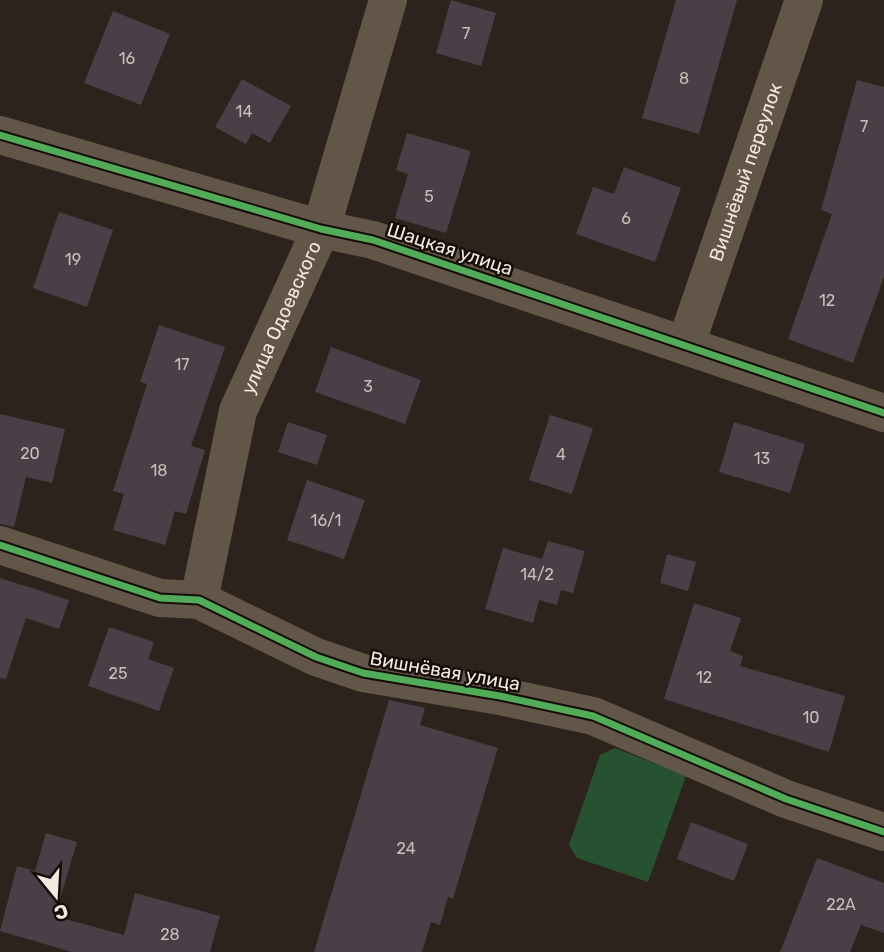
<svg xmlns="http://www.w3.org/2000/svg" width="884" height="952" viewBox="0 0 884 952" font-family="Rubik,sans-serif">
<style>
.green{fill:#265232}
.building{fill:#4b3e46}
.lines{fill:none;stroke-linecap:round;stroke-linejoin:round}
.minor{stroke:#625649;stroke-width:38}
.cycleway-casing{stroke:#160d08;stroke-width:11}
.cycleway{stroke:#51ab58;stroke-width:7}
.labels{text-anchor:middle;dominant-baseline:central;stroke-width:5;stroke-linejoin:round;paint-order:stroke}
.number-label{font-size:16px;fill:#cabeb9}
.street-label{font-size:19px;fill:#f5e8df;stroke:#160d08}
</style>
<rect width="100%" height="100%" fill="#2e231c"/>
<path class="green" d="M615 748 686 776 648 882 577 858 569 845 600 755Z"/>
<g class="building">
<path d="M451 0 496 13 481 66 436 53Z"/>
<path d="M676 0H737L699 134 642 118Z"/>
<path d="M113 11 170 34 141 105 84 83Z"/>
<path d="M242 79 291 106 270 143 252 133 246 144 215 127Z"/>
<path d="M857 80 884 87V277L853 363 788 339 832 214 821 210Z"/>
<path d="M407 133 471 151 446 233 395 218 408 174 396 170Z"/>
<path d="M624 167 681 188 655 262 576 234 593 187 614 194Z"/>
<path d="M59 212 113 230 87 307 33 288Z"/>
<path d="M159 325 225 347 191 446 205 450 186 514 175 511 165 545 113 530 124 494 113 491 147 384 140 382Z"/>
<path d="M331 347 421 380 405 424 315 392Z"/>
<path d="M0 414 65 429 52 483 26 477 14 527 0 524Z"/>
<path d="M550 415 593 428 572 494 529 480Z"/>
<path d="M288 422 327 435 317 465 278 452Z"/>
<path d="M734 422 805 444 790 493 719 472Z"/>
<path d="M307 480 365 500 344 559 287 540Z"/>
<path d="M548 541 585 551 573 593 561 590 557 605 539 600 533 623 485 609 503 548 542 559Z"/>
<path d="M667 554 696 562 688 591 660 583Z"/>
<path d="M0 578 69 600 59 629 26 618 6 679 0 678Z"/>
<path d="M694 603 741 618 730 651 743 656 740 666 845 696 829 752 664 699Z"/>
<path d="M109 627 154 642 148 659 174 668 159 711 88 686Z"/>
<path d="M389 700 425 708 420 725 498 748 453 899 448 897 440 925 431 922 422 952H314Z"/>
<path d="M691 822 748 844 734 881 677 859Z"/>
<path d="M46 833 77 842 55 916 124 935 135 893 220 916 210 952H72L0 931 17 866 35 871Z"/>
<path d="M817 858 884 883V933L861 925 850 952H780Z"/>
</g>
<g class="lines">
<g class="minor">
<path d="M0 135 321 229 373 240 884 413"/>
<path id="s1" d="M686 344 804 0"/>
<path d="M0 545 160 598 199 600 316 657 363 673 500 696 593 716 786 799 884 832"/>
<path id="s2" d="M199 600 238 411 321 229 388 0"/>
</g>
<g class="cycleway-casing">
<g id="cycleway">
<path d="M0 135 321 229 373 240 884 413"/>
<path d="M0 545 160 598 199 600 316 657 363 673 500 696 593 716 786 799 884 832"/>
</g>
</g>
<use href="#cycleway" class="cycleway"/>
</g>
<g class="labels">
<g class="number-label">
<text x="466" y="33">7</text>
<text x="127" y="58">16</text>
<text x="684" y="78">8</text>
<text x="244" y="111">14</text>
<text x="864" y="126">7</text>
<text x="429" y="196">5</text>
<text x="626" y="218">6</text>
<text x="73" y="259">19</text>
<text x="827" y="300">12</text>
<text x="182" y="364">17</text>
<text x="368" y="386">3</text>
<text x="30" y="453">20</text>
<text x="561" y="454">4</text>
<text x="762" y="458">13</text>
<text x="159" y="470">18</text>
<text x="326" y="520">16/1</text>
<text x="537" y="574">14/2</text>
<text x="118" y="673">25</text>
<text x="704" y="677">12</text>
<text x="811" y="717">10</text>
<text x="406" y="848">24</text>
<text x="841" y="904">22А</text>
<text x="170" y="934">28</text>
</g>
<g class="street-label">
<text stroke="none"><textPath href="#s1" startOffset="182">Вишнёвый переулок</textPath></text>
<text transform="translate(450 249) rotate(18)">Шацкая улица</text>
<text stroke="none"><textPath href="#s2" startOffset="296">улица Одоевского</textPath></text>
<text transform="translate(445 671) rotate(10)">Вишнёвая улица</text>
</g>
</g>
<g transform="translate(56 896) rotate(162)" stroke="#160d08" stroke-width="5" paint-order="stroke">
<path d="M0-5L12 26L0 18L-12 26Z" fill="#f5e8df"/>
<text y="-10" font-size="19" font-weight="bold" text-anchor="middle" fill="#f5e8df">С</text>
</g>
</svg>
